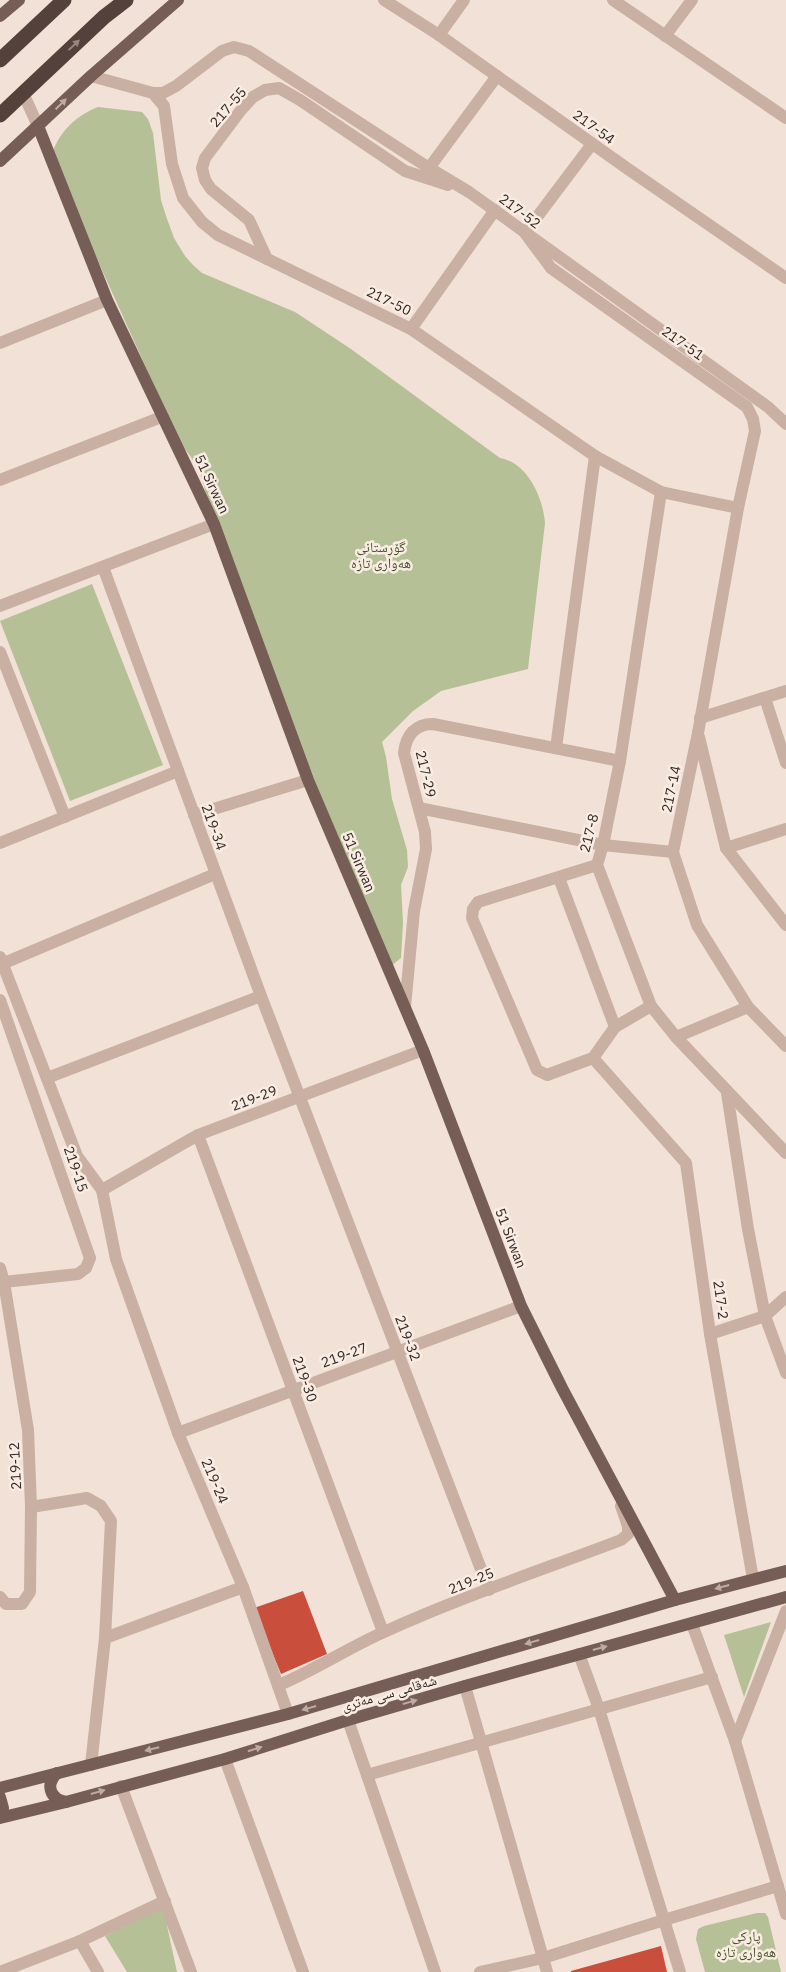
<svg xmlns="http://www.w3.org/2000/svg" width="786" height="1972" viewBox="0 0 786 1972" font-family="'IBM Plex Sans','Noto Naskh Arabic',sans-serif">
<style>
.green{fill:#b6c096}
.building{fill:#c94f3c}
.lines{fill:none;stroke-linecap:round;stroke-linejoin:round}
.minor{stroke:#c9b0a2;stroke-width:12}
.major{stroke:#765d55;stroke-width:12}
.highway{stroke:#55413b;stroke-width:15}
.oneway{fill:#97857e}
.oneway2{fill:#beaca3}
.labels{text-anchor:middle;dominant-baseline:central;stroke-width:5;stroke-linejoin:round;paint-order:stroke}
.street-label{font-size:14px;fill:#332825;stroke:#f9ece2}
.park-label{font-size:14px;fill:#475228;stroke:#f9ece2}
</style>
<rect width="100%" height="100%" fill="#f1e1d6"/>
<g class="green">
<path d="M98 107 142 112 148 119 153 133 161 200 166 216 174 238 185 256 193 265 202 273 295 312 351 349 500 458C528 463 543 498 545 523L528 669 441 691 413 711 382 742 386 757 392 799 407 850 408 867 401 885 403 923 401 958 390 967 379 958 206 499C205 478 195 459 181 445L51 157C58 133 75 116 98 107Z"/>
<path d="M92 584 163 765 70 801 0 621Z"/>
<path d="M771 1622 744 1697 724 1635Z"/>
<path d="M163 1907 177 1972H127L105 1936Z"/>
<path d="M757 1913H765L768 1917 781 1972H705L696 1939 698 1929 704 1926Z"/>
</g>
<g class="building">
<path d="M303 1591 327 1654 281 1674 254 1608Z"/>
<path d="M661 1946 667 1972H571V1971Z"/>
</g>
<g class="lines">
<g class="minor">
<path d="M384 0 439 35 628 169 786 278"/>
<path d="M613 0 786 118"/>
<path d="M439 35 464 0"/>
<path d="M665 36 692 0"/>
<path d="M91 76 153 93 164 106 172 164 183 198 202 222 218 235 411 329 595 456 661 492 738 508"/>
<path d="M23 93 38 126"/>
<path d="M153 93H163L176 86 222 51 234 47 249 51 429 168 469 192 768 407 786 424"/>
<path d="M592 144 525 233 551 268 747 407 753 419 755 431 738 508 698 733 673 852 697 925 748 1007 786 1046"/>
<path d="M429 168 497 76"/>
<path d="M267 259 249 220 211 189 205 180 202 168 205 158 241 110 253 97 265 90 279 88 300 100 405 171 448 185"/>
<path d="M411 329 495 210"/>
<path d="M0 343 107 300"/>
<path d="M0 480 164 416"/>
<path d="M661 492 620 761 603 845 597 865 651 1006 676 1037 786 1153"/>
<path d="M103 567 261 996 489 1590"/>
<path d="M0 606 214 524"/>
<path d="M0 652 65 817"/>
<path d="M765 698 786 763"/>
<path d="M700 718 786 691"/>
<path d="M699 737 726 848 786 925"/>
<path d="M556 748 595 456"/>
<path d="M419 808 603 845 673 852"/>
<path d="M194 815 308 780"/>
<path d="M0 843 178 771"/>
<path d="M726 848 786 829"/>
<path d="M597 865 478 902 473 909 472 918 537 1070 547 1075 593 1058 615 1027 651 1006"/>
<path d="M559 878 615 1027"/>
<path d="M0 957 77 1156 102 1190 116 1259 178 1433 243 1587 288 1714"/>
<path d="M2 964 215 874"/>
<path d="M0 1000 90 1258 86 1268 78 1274 4 1282"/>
<path d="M405 1007 414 911 426 849 425 832 404 753C406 735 415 724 433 724L620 761"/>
<path d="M676 1037 748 1007"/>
<path d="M593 1058 686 1163 710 1334 753 1579"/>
<path d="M47 1078 261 996"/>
<path d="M727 1093 748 1229 765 1316 786 1373"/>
<path d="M198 1135 383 1632"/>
<path d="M102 1190 198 1135 423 1050"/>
<path d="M0 1268 4 1282 28 1430 31 1507 30 1592 22 1604H6L0 1597"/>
<path d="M710 1334 765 1316 786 1297"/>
<path d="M178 1433 521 1306"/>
<path d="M31 1507 87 1498 101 1506 111 1521 105 1638 91 1765"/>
<path d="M692 1624 735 1741 786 1914"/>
<path d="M105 1638 243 1587"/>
<path d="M579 1654 599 1709 680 1972"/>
<path d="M279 1685C315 1670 348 1648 384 1632 461 1597 542 1570 621 1540L628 1534V1526L621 1506"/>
<path d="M465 1686 547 1972"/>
<path d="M348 1720 435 1972"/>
<path d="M735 1741 786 1611"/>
<path d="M225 1759 303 1972"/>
<path d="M367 1775 712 1677"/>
<path d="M121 1786 191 1972"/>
<path d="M80 1941 98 1972"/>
<path d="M0 1972 80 1941 165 1901"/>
<path d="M480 1972 543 1958 664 1920 778 1886"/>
</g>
<g class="major">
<path d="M0 16 19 0"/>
<path d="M38 126 107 300 214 524 308 780 423 1050 521 1306 562 1388 675 1600"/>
<path d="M0 161 91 76 178 0"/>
<path d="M57 1773C45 1785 50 1799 66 1802"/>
<path d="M0 1788 288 1714 675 1600 786 1571"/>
<path d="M0 1797 3 1808 0 1815"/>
<path d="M0 1818 66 1802 225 1759 348 1720 465 1686 786 1597"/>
</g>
<g class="highway">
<path d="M0 60 64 0"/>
<path d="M0 115 104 17 126 0"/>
</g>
</g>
<defs><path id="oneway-solid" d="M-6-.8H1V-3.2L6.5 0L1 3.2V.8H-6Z" transform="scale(1.25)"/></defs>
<use class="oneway" href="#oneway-solid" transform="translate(74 45) rotate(-43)"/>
<g class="oneway2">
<use href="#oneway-solid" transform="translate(61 104) rotate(-44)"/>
<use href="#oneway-solid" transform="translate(722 1587) rotate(165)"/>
<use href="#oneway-solid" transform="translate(532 1642) rotate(164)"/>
<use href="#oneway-solid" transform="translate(600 1648) rotate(-15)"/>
<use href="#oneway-solid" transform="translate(410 1702) rotate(-16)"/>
<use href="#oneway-solid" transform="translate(309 1708) rotate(164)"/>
<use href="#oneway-solid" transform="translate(152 1749) rotate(166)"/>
<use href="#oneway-solid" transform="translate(255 1749) rotate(-17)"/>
<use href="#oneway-solid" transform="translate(98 1792) rotate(-16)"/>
</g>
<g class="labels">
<g class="street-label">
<text transform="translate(228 107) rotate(-49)">217-55</text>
<text transform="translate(594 127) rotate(36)">217-54</text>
<text transform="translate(520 211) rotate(37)">217-52</text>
<text transform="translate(389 301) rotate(26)">217-50</text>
<text transform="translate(683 343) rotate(35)">217-51</text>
<text transform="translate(212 484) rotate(65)">51 Sirwan</text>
<text transform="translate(426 774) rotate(76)">217-29</text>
<text transform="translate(671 789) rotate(-78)">217-14</text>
<text transform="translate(214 827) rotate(70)">219-34</text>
<text transform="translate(589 833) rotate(-76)">217-8</text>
<text transform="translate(359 862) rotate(67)">51 Sirwan</text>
<text transform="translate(254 1098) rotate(-21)">219-29</text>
<text transform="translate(76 1169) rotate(71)">219-15</text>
<text transform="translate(511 1238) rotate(69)">51 Sirwan</text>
<text transform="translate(721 1300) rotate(82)">217-2</text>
<text transform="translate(408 1338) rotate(69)">219-32</text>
<text transform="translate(344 1355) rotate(-20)">219-27</text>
<text transform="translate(305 1379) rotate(70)">219-30</text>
<text transform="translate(15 1466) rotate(-93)">219-12</text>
<text transform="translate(215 1481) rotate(67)">219-24</text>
<text transform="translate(471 1581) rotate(-22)">219-25</text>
<text transform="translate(389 1693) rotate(-16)">شەقامی سی مەتری</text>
</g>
<g class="park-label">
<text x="381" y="547">گۆڕستانی<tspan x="381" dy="16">هەواری تازە</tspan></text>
<text x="746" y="1936">پارکی<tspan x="746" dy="16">هەواری تازە</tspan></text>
</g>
</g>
</svg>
